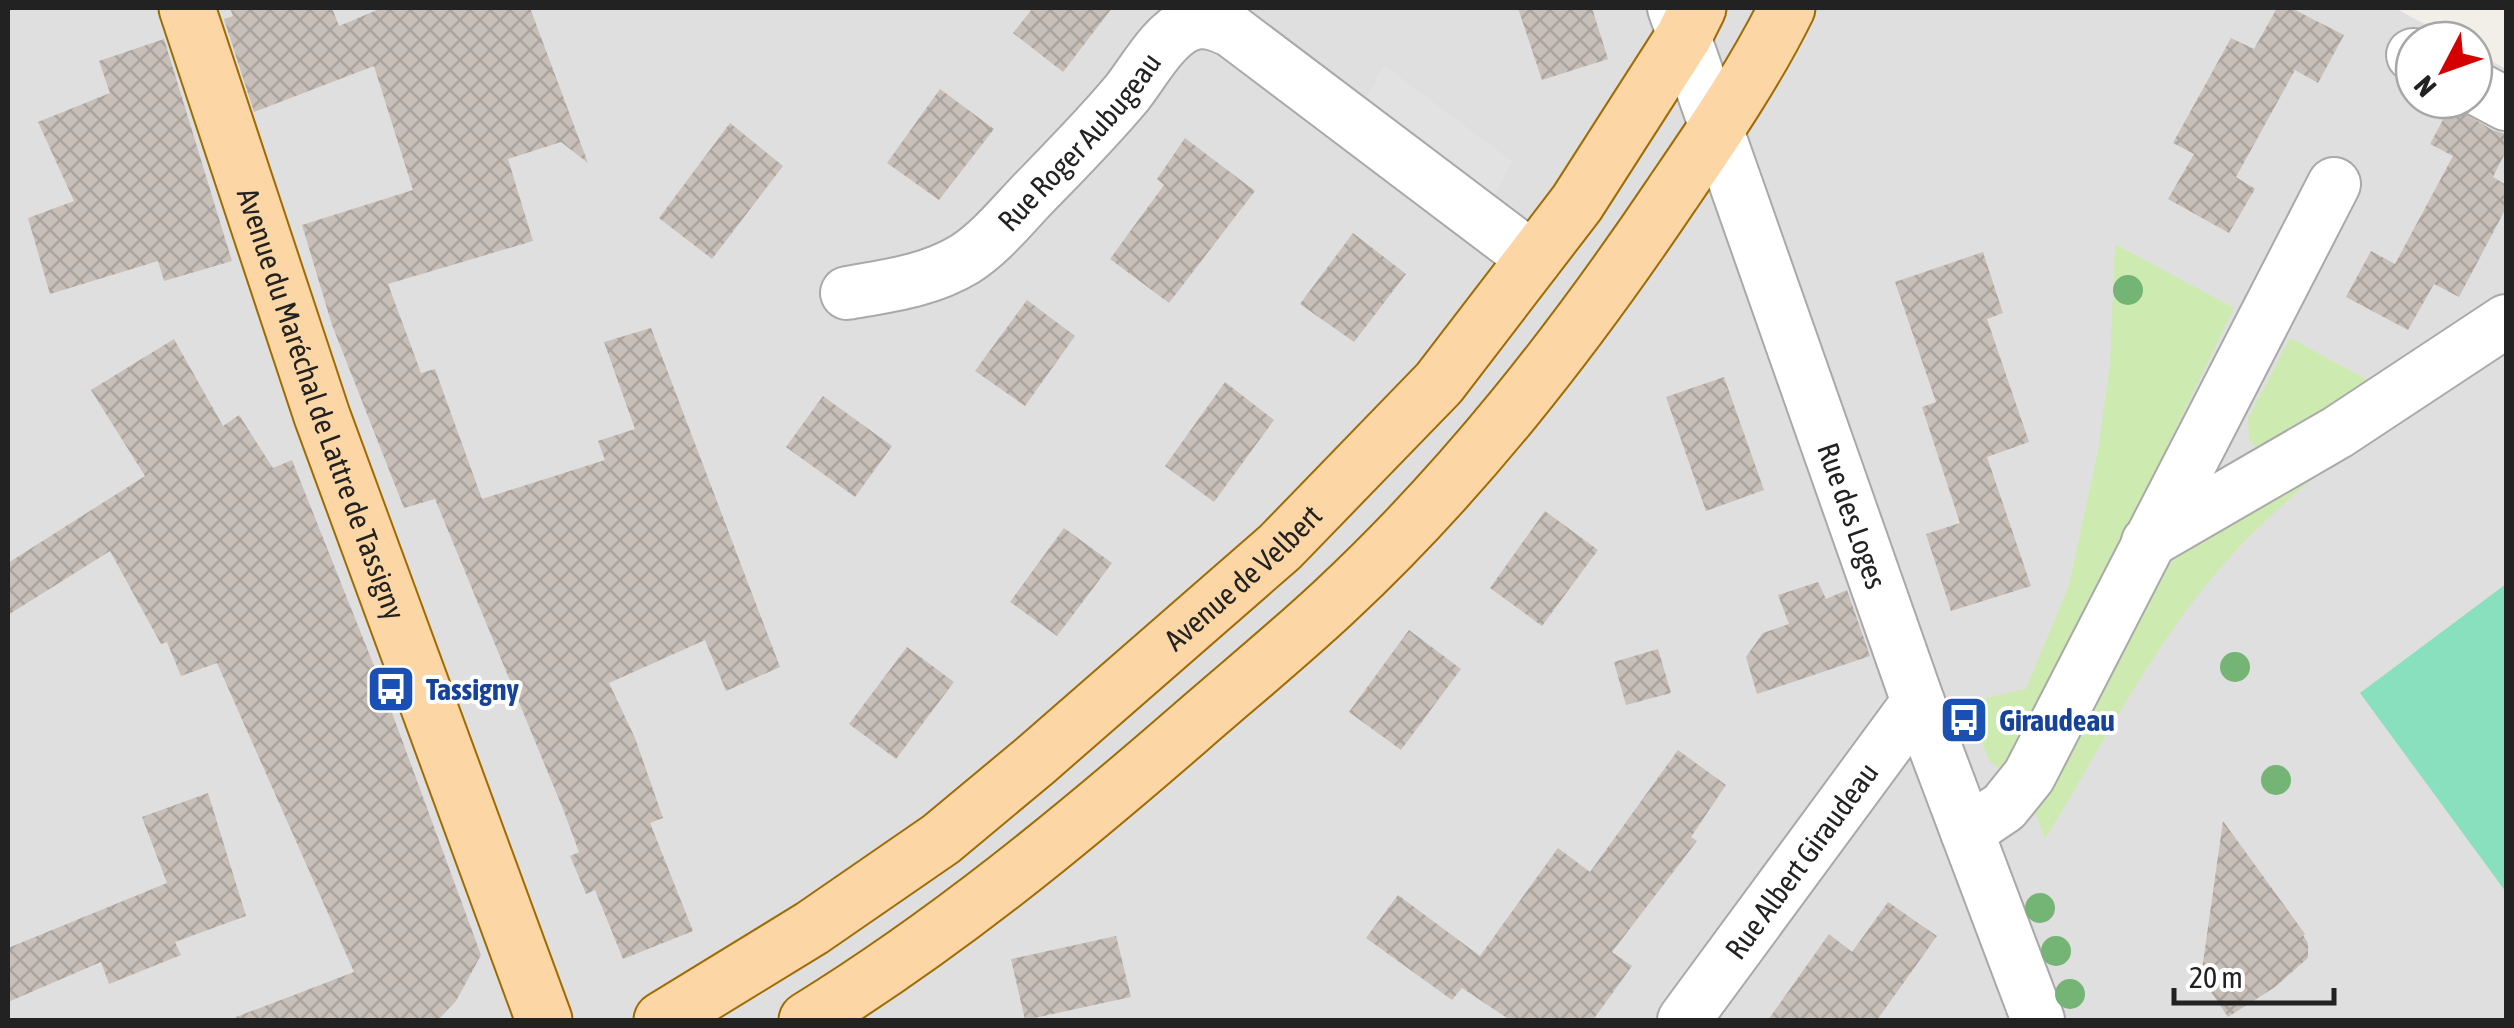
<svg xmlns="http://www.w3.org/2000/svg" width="2514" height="1028" viewBox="0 0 2514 1028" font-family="'Asap Condensed',sans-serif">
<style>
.residential{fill:#e0dfdf}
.grass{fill:#cdebb0}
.pitch{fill:#88e0be}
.parking{fill:#e2e2e2}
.building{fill:url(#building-cross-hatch)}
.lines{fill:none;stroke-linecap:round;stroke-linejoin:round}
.minor-casing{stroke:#a9a9a9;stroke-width:56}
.major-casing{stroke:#a06b00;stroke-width:59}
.minor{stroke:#fff;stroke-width:52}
.major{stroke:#fcd6a4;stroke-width:55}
.tree{fill:#74b475}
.labels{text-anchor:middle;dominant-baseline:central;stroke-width:8;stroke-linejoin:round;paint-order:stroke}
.street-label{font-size:30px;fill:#222;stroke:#fff}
.transit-label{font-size:30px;font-weight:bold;fill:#164399;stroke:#fff;text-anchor:start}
</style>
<defs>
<pattern id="building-cross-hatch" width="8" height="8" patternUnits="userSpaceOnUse" patternTransform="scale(2.5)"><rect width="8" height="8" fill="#c7bfb8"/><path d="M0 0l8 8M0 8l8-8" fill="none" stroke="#aba49e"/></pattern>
</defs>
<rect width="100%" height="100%" fill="#f2efe9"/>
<path class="residential" d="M8 8H2395L2454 40H2414V100H2474V51L2506 69V1020H8Z"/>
<g class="grass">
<path d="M2115 244 2234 308 2017 759 2001 769 1989 761 1967 702 2026 689 2069 585 2098 450 2110 364Z"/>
<path d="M2290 338 2377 385 2267 450 2257 447 2249 440 2248 418Z"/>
<path d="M2371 431C2320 473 2267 514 2224 564 2153 644 2101 748 2045 839L2032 803 2161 573 2185 550Z"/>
</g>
<path class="pitch" d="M2506 584V892L2360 693Z"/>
<path class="parking" d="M1384 65 1512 161 1494 197 1365 100Z"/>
<g class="building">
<path d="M230 8H332L339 26 382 8H530L588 163 561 142 508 159 533 241 388 284 421 373 435 369 482 499 605 460 598 441 635 429 604 342 651 328 780 667 726 691 705 640 609 683 635 738 663 818 650 823 693 931 623 959 595 890 586 894 570 856 579 852 563 809 435 499 404 508 332 325 302 225 413 190 374 66 254 112 224 19 233 16Z"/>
<path d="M1033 8H1112L1063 72 1013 33Z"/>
<path d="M1518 8H1592L1608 59 1542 80Z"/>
<path d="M2277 8H2291L2344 35 2318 83 2295 70 2236 177 2255 189 2229 233 2168 199 2194 154 2173 143 2231 38 2254 49Z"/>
<path d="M164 39 232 261 164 281 158 261 50 294 28 218 74 201 38 122 110 93 99 61Z"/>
<path d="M940 89 994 129 939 200 887 163Z"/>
<path d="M2451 105 2492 130 2506 134V151L2493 177 2506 185V208L2459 297 2434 284 2408 330 2346 297 2371 251 2395 264 2453 156 2430 144Z"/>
<path d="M730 123 783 166 712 259 659 218Z"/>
<path d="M1185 138 1255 191 1169 303 1110 259 1164 185 1157 179Z"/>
<path d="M1353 233 1406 274 1354 342 1300 304Z"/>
<path d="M1983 252 2003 313 1987 319 2029 442 1987 457 2031 586 1951 611 1926 534 1960 523 1922 407 1936 402 1895 282Z"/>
<path d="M1027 300 1075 336 1025 406 975 371Z"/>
<path d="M174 339 223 426 239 415 273 468 292 460 384 691 481 955 456 1001 438 1020H237L236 1017 354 972 217 663 181 676 167 642 161 644 110 551 8 615V563L145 476 91 390Z"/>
<path d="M1724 377 1764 490 1706 511 1666 397Z"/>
<path d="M1225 382 1274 420 1214 502 1165 466Z"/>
<path d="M823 396 892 446 855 497 786 447Z"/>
<path d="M1545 511 1598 550 1542 626 1490 588Z"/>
<path d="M1064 528 1112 563 1057 636 1010 602Z"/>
<path d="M1818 582 1826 599 1847 590 1870 656 1757 694 1746 657 1763 633 1789 624 1778 595Z"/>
<path d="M1409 630 1461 669 1401 750 1349 712Z"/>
<path d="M907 647 954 682 896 759 849 724Z"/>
<path d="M1658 649 1671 693 1626 705 1614 662Z"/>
<path d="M1678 750 1726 785 1691 837 1697 841 1612 952 1632 966 1593 1020H1510L1462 988 1452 1000 1366 938 1398 895 1480 956 1558 848 1590 872Z"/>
<path d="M208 793 246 916 175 942 181 955 109 984 101 962 8 1002V948L167 883 142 817Z"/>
<path d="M2223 821 2305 934 2303 935 2308 943V958L2275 987 2228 1017 2201 977Z"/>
<path d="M1888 902 1937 936 1877 1020H1768L1829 934 1852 952Z"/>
<path d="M1116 936 1131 997 1025 1020 1011 959Z"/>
</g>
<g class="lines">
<g class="minor-casing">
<g id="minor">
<path id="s1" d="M1674 8 1918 702 2038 1020"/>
<path d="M2413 55H2414"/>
<path d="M2474 87 2506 104"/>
<path id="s2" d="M847 293C887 286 929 281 965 259 990 243 1011 217 1032 195 1064 162 1097 129 1127 93 1143 73 1163 35 1188 25 1205 19 1217 24 1232 31L1535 260"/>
<path d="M2148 542 2338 432 2506 321"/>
<path d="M1967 832 2004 807 2029 776 2334 184"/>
<path id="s3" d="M1684 1020 1918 702"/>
</g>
</g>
<g class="major-casing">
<g id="major">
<path id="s4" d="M187 8 322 416 544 1020"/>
<path id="s5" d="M662 1020 812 928 941 839 1037 759 1280 547 1439 383 1577 203 1684 36 1698 8"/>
<path d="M807 1020C945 935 1069 833 1192 726 1239 685 1288 645 1334 602 1464 481 1573 341 1672 194 1713 134 1755 73 1787 8"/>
</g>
</g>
<use href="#minor" class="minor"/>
<use href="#major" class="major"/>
</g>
<g class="tree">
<circle cx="2128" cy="290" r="15"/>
<circle cx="2235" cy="667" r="15"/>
<circle cx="2276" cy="780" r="15"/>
<circle cx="2040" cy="908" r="15"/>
<circle cx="2056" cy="951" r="15"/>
<circle cx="2070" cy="994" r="15"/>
</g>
<defs>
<g id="bus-square" transform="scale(2.5)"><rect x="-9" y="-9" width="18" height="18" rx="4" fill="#1a4fb4" stroke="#fff"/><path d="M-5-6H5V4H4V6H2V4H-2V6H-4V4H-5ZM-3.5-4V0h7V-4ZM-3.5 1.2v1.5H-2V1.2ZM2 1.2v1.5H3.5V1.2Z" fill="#fff"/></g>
</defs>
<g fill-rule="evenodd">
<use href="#bus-square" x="391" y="689"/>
<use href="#bus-square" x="1964" y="720"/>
</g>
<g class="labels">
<g class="street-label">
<text stroke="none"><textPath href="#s2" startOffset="288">Rue Roger Aubugeau</textPath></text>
<text stroke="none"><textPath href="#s4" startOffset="418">Avenue du Maréchal de Lattre de Tassigny</textPath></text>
<text stroke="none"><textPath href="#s1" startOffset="538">Rue des Loges</textPath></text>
<text stroke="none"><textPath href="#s5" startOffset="732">Avenue de Velbert</textPath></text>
<text stroke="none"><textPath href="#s3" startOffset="198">Rue Albert Giraudeau</textPath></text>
</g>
<g class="transit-label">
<text x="426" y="689">Tassigny</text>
<text x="1999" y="720">Giraudeau</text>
</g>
</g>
<rect width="2514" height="1028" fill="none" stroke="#222222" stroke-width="20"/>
<g transform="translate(2444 70) rotate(229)"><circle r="48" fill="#ffffff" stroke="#a7a7a7" stroke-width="2.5"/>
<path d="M0-8L18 38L0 25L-18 38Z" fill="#d40000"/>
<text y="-15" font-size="28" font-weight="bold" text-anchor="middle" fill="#222222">N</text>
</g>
<path d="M2174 988v15h160v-15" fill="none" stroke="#222222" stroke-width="5"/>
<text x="2189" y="988" font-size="30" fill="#222222" stroke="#ffffff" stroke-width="8" paint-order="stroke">20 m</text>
</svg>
